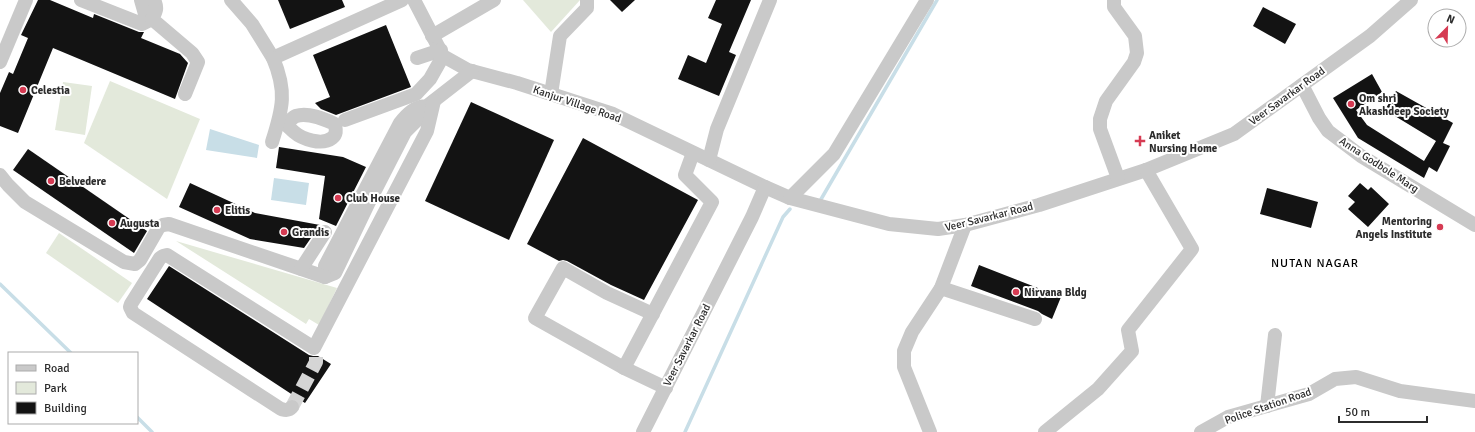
<svg xmlns="http://www.w3.org/2000/svg" width="1475" height="432" viewBox="0 0 1475 432" font-family="Signika,sans-serif">
<style>
.green{fill:#e3e9db}
.water{fill:#c8dee7}
.lines{fill:none;stroke-linecap:round;stroke-linejoin:round}
.stream{stroke:#c8dee7;stroke-width:3.5}
.building{fill:#131313}
.minor-tunnel{stroke:#d5d5d5;stroke-width:14;stroke-dasharray:14 7;stroke-linecap:butt}
.minor{stroke:#c9c9c9;stroke-width:14}
.poi-dot{fill:#d63b53;stroke:#fff;stroke-width:1.5}
.labels{text-anchor:middle;dominant-baseline:central;stroke-width:4;stroke-linejoin:round;paint-order:stroke}
.poi-label{font-size:11px;font-weight:bold;fill:#2c2c2c;stroke:#fff;text-anchor:start}
.street-label{font-size:11px;fill:#2c2c2c;stroke:#fff}
.neighbourhood-label{font-size:12px;letter-spacing:1px;fill:#000;stroke:#fff}
</style>
<rect width="100%" height="100%" fill="#fff"/>
<g class="green">
<path d="M523 0H580L551 32Z"/>
<path d="M110 81 200 119 167 199 84 143Z"/>
<path d="M63 82 92 86 85 135 55 130Z"/>
<path d="M59 233 132 283 118 303 46 253Z"/>
<path d="M176 241 337 288 319 325 309 319 306 324Z"/>
</g>
<g class="water">
<path d="M210 129 259 145 257 158 206 150Z"/>
<path d="M274 178 309 183 306 205 271 200Z"/>
</g>
<g class="lines">
<g class="stream">
<path d="M820 201 937 0"/>
<path d="M0 284 71 353"/>
<path d="M137 417 152 432"/>
<path d="M685 432 783 217 790 209"/>
</g>
</g>
<g class="building">
<path d="M38 0H50L93 18 94 14 139 32H144L141 38 180 54 188 63 175 99 53 48 18 133 0 126V93L9 72 13 74 28 38 21 35Z"/>
<path d="M278 0H342L345 7 290 29Z"/>
<path d="M610 0H635L622 12Z"/>
<path d="M716 0H751L729 52 736 55 719 96 678 79 688 55 706 63 722 24 708 18Z"/>
<path d="M1263 7 1296 24 1285 44 1253 26Z"/>
<path d="M386 25 411 87 336 115 321 109 315 103 330 97 313 55Z"/>
<path d="M1372 74 1382 92 1356 110 1367 125 1424 161 1436 141 1385 110 1396 91 1453 123 1443 143 1450 146 1437 172 1429 167 1424 178 1358 138 1333 98Z"/>
<path d="M471 102 554 140 509 240 425 201Z"/>
<path d="M583 138 698 200 644 300 611 285 567 261 563 260 559 261 527 244Z"/>
<path d="M279 147 343 157 366 167 336 226 319 219 325 176 276 168Z"/>
<path d="M28 149 147 231 134 253 13 170Z"/>
<path d="M190 183 255 213 320 225 304 248 250 239 179 207Z"/>
<path d="M1360 183 1368 190 1371 187 1389 204 1368 227 1348 209 1355 202 1348 196Z"/>
<path d="M1267 188 1318 202 1311 228 1260 214Z"/>
<path d="M979 265 1061 297 1052 319 1042 314 1038 311 971 286Z"/>
<path d="M169 266 309 355 313 356H318L331 364 305 403 147 299Z"/>
</g>
<g class="lines">
<path class="minor-tunnel" d="M292 407 316 362V353"/>
<g class="minor">
<path d="M81 0 142 24 152 19 145 14 141 0"/>
<path d="M154 0C158 8 156 12 152 19L192 53 198 62 185 94"/>
<path d="M231 0 252 24 273 58 402 0"/>
<path d="M414 0 443 56 468 70 517 83 613 114 765 187 790 198 889 224 938 229 965 225 1039 205 1146 170 1234 134 1370 36 1411 0"/>
<path d="M1114 0V7L1135 36 1137 53 1134 62 1106 101 1100 119V129L1118 178"/>
<path d="M432 36 494 0"/>
<path d="M417 58 441 50"/>
<path d="M0 62 26 0"/>
<path d="M1302 85 1319 118 1328 131 1361 156 1475 225"/>
<path d="M551 94 560 36 587 8V0"/>
<path d="M427 106C415 106 407 114 400 123L325 266V277L335 273 369 202 405 132 417 120 424 117 427 106 472 71"/>
<path d="M280 118C284 123 289 128 294 132 302 139 322 146 332 138 337 134 336 130 335 124 324 119 308 112 296 116 293 117 289 122 286 124"/>
<path d="M345 120 416 94 430 79 443 56"/>
<path d="M272 142C283 108 287 91 273 58"/>
<path d="M709 160 717 129 770 0"/>
<path d="M0 175 8 185 25 202 124 262 135 264 140 260 159 227 163 225 169 224 325 277"/>
<path d="M790 198 834 154 927 0"/>
<path d="M301 269 325 232"/>
<path d="M941 288 1035 319"/>
<path d="M624 368 535 318 563 268 607 293 653 314"/>
<path d="M666 388 624 368 712 202 685 175 693 153"/>
<path d="M1267 406 1275 335"/>
<path d="M292 407C288 411 285 410 281 409L133 313 130 307 131 304 160 258 163 256 167 255 314 348 427 131 434 101"/>
<path d="M643 432 752 217 765 187"/>
<path d="M930 432 904 367V351L912 332 941 288 965 225"/>
<path d="M1045 432 1098 389 1132 351 1128 330 1192 249 1146 170"/>
<path d="M1201 432 1228 417 1309 394 1335 379 1356 377 1400 391 1475 401"/>
</g>
</g>
<g class="poi-dot">
<circle cx="23" cy="90" r="4"/>
<circle cx="1351" cy="104" r="4"/>
<path d="M1138 135h4v4h4v4h-4v4h-4v-4h-4v-4h4z"/>
<circle cx="51" cy="181" r="4"/>
<circle cx="338" cy="198" r="4"/>
<circle cx="217" cy="210" r="4"/>
<circle cx="112" cy="223" r="4"/>
<circle cx="1440" cy="227" r="4"/>
<circle cx="284" cy="232" r="4"/>
<circle cx="1016" cy="292" r="4"/>
</g>
<g class="labels">
<g class="poi-label">
<text x="31" y="90">Celestia</text>
<text x="1359" y="98">Om shri<tspan x="1359" dy="13">Akashdeep Society</tspan></text>
<text x="1149" y="135">Aniket<tspan x="1149" dy="13">Nursing Home</tspan></text>
<text x="59" y="181">Belvedere</text>
<text x="346" y="198">Club House</text>
<text x="225" y="210">Elitis</text>
<text x="1432" y="221" text-anchor="end">Mentoring<tspan x="1432" dy="13">Angels Institute</tspan></text>
<text x="120" y="223">Augusta</text>
<text x="292" y="232">Grandis</text>
<text x="1024" y="292">Nirvana Bldg</text>
</g>
<g class="street-label">
<text transform="translate(1287 96) rotate(-36)">Veer Savarkar Road</text>
<text transform="translate(577 104) rotate(19)">Kanjur Village Road</text>
<text transform="translate(1379 165) rotate(33)">Anna Godbole Marg</text>
<text transform="translate(989 217) rotate(-14)">Veer Savarkar Road</text>
<text transform="translate(687 345) rotate(-63)">Veer Savarkar Road</text>
<text transform="translate(1268 406) rotate(-19)">Police Station Road</text>
</g>
<g class="neighbourhood-label">
<text x="1315" y="263">NUTAN NAGAR</text>
</g>
</g>
<rect x="8" y="352" width="130" height="72" fill="#ffffff" stroke="#ababab"/>
<rect x="16" y="365" width="20" height="6" fill="#c9c9c9" stroke="#ababab"/>
<text x="44" y="372" font-size="12" fill="#2c2c2c">Road</text>
<rect x="16" y="382" width="20" height="12" fill="#e3e9db" stroke="#ababab"/>
<text x="44" y="392" font-size="12" fill="#2c2c2c">Park</text>
<rect x="16" y="402" width="20" height="12" fill="#131313" stroke="#ababab"/>
<text x="44" y="412" font-size="12" fill="#2c2c2c">Building</text>
<g transform="translate(1447 28) rotate(23)"><circle r="19" fill="#ffffff" stroke="#ababab"/>
<path d="M0-3L7 15L0 10L-7 15Z" fill="#d63b53"/>
<text y="-6" font-size="11" font-weight="bold" text-anchor="middle" fill="#2c2c2c">N</text>
</g>
<path d="M1339 416v6h88v-6" fill="none" stroke="#2c2c2c" stroke-width="2"/>
<text x="1345" y="416" font-size="12" fill="#2c2c2c" stroke="#ffffff" stroke-width="3" paint-order="stroke">50 m</text>
</svg>
